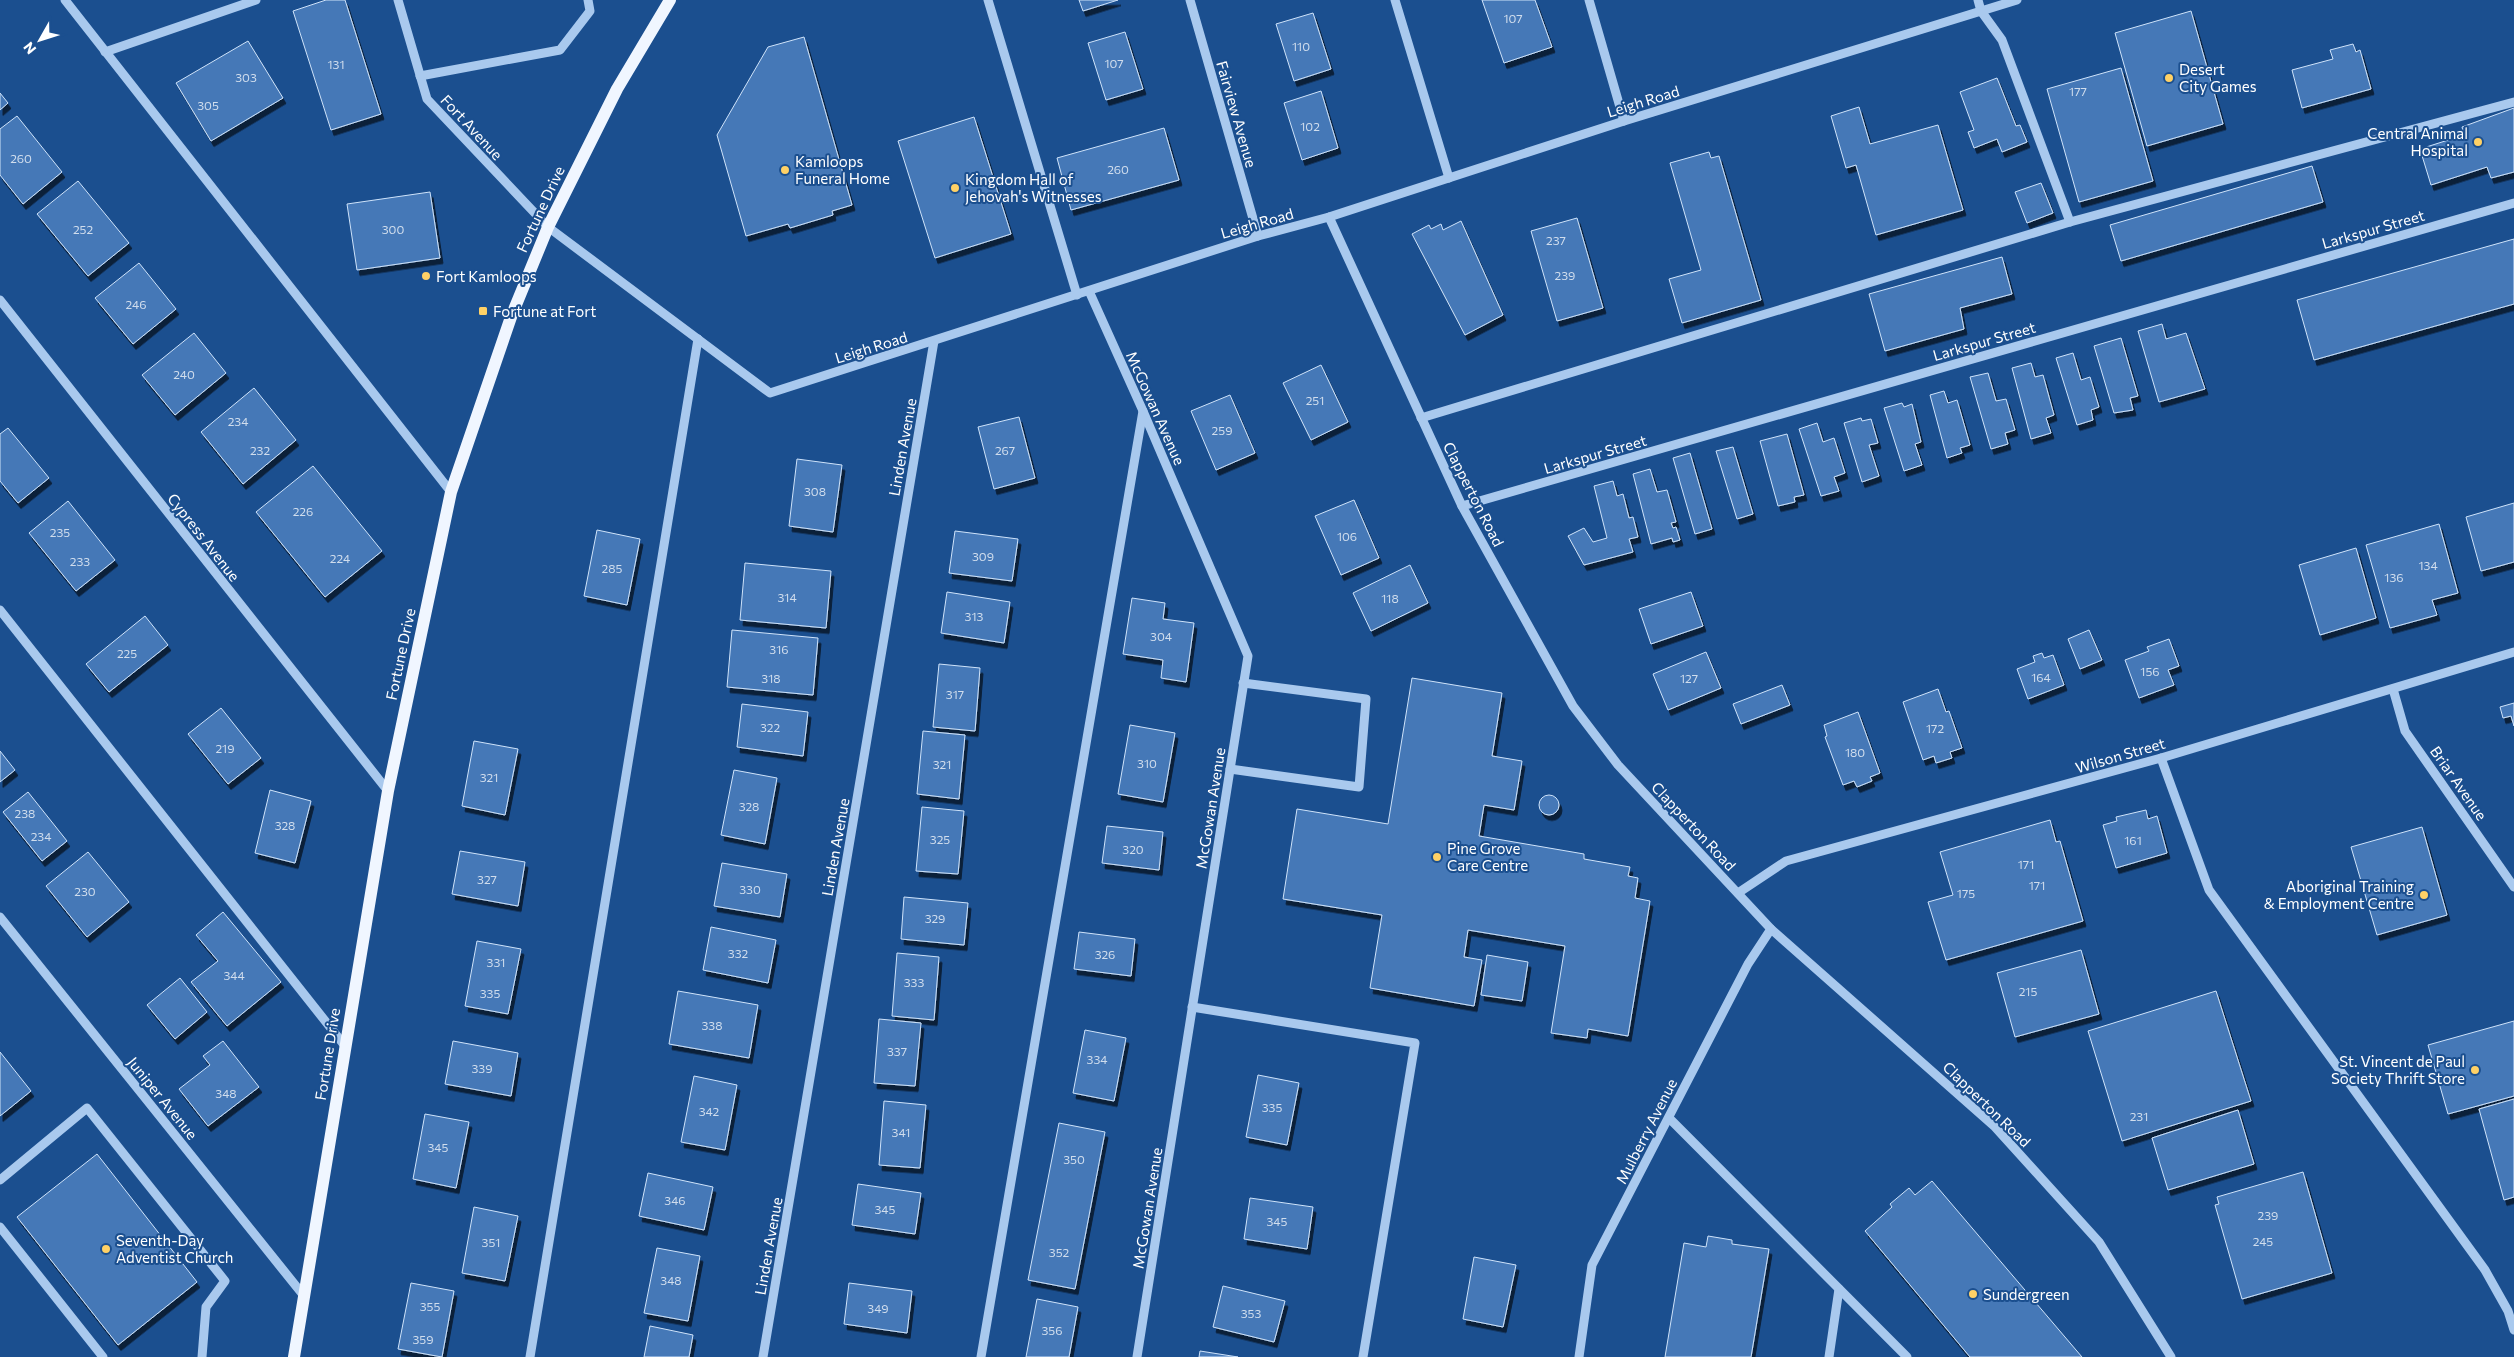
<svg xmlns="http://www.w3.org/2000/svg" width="2514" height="1357" viewBox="0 0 2514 1357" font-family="Commissioner,sans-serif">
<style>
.building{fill:#4478b7;stroke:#cfe3fa;filter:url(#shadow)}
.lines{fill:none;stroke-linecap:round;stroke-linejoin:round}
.minor{stroke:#a9c9ee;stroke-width:9}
.major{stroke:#f0f6ff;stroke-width:12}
.poi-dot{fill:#ffd166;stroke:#1b4f8f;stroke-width:2}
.labels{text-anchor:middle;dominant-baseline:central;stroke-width:4;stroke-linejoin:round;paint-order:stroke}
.number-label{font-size:12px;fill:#d0dded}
.poi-label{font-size:15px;fill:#fff;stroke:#1b4f8f;text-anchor:start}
.street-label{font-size:15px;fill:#fff;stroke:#1b4f8f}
</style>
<defs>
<filter id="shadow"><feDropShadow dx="3" dy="5.5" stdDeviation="0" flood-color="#0009"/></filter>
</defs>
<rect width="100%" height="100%" fill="#1b4f8f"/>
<g class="building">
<path d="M326 0H345L381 114 331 130 293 11Z"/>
<path d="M1079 0H1118L1083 11Z"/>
<path d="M1482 0H1535L1552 47 1504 63Z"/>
<path d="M2191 11 2223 124 2147 146 2115 33Z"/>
<path d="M1313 13 1331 69 1294 81 1276 24Z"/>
<path d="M1125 32 1143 89 1106 100 1088 43Z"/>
<path d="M804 37 852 205 832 211 833 215 790 228 788 224 746 236 717 135 768 47Z"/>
<path d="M248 41 283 98 211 141 176 83Z"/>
<path d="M2353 44 2356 52 2360 50 2371 89 2302 108 2292 70 2333 59 2330 50Z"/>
<path d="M2121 68 2153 181 2079 202 2047 89Z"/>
<path d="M1997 78 2016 126 2020 125 2027 142 2002 152 1997 139 1974 148 1968 132 1974 130 1960 92Z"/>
<path d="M1321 91 1338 148 1302 160 1284 103Z"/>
<path d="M0 93 8 103 0 110Z"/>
<path d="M1859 107 1870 144 1938 125 1963 210 1876 235 1856 165 1846 168 1831 116Z"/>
<path d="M2514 108V172L2491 178 2487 167 2431 185 2420 149 2464 135 2462 127Z"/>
<path d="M17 116 62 172 23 204 0 175V129Z"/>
<path d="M974 117 1011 234 935 258 898 141Z"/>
<path d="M1164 128 1179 180 1071 210 1057 158Z"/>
<path d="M1709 152 1711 158 1719 156 1761 300 1682 323 1669 279 1701 270 1670 163Z"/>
<path d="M2312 166 2323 202 2121 261 2110 225Z"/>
<path d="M78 181 129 243 88 276 37 214Z"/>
<path d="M2041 183 2053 213 2027 223 2015 192Z"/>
<path d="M430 192 440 258 357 270 347 204Z"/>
<path d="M1577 218 1603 308 1557 321 1531 231Z"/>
<path d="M1461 221 1503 315 1465 335 1412 234 1429 225 1431 229 1441 224 1443 230Z"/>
<path d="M2514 239V304L2314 360 2297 300Z"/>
<path d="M2002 257 2012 294 1960 308 1964 329 1885 351 1869 294Z"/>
<path d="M139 263 176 309 133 344 95 298Z"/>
<path d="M2162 324 2166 339 2186 333 2205 389 2159 402 2138 331Z"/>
<path d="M194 333 226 373 175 415 142 375Z"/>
<path d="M2121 338 2138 396 2130 398 2133 410 2114 413 2094 346Z"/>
<path d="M2073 353 2081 380 2090 377 2099 407 2091 410 2093 420 2077 425 2056 358Z"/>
<path d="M2031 363 2035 377 2043 375 2054 415 2046 418 2051 433 2031 439 2012 368Z"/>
<path d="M1321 365 1348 422 1311 440 1283 383Z"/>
<path d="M1988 373 1996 401 2006 399 2015 430 2005 433 2008 444 1991 449 1970 377Z"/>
<path d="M254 388 296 440 243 484 201 432Z"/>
<path d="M1944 391 1948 403 1957 400 1970 445 1960 448 1962 453 1947 458 1930 395Z"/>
<path d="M1230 395 1255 453 1216 470 1191 411Z"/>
<path d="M1902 403 1904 407 1912 404 1921 442 1915 444 1922 465 1904 471 1884 408Z"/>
<path d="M1019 417 1035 478 994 489 978 427Z"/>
<path d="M1861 418 1862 421 1871 419 1878 443 1869 445 1879 476 1862 482 1844 423Z"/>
<path d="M1817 423 1823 442 1834 438 1845 473 1834 477 1839 491 1821 496 1799 429Z"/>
<path d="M8 428 49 478 18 503 0 481V434Z"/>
<path d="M1787 434 1804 495 1794 497 1795 502 1778 506 1760 441Z"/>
<path d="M1733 447 1753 514 1737 519 1716 451Z"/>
<path d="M1690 453 1712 529 1695 534 1673 458Z"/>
<path d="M797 459 842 465 833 532 789 526Z"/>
<path d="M313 466 382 551 325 597 256 512Z"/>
<path d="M1650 469 1657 492 1667 490 1676 522 1671 523 1673 528 1676 527 1680 540 1673 542 1672 538 1651 544 1633 474Z"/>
<path d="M1613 481 1617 496 1623 494 1629 518 1633 517 1638 537 1629 539 1633 552 1584 565 1568 536 1584 528 1593 542 1607 538 1594 486Z"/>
<path d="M1354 500 1379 558 1341 575 1315 516Z"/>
<path d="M68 501 115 560 76 591 29 533Z"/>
<path d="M2514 503V562L2481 571 2466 517Z"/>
<path d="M2439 524 2458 593 2432 600 2437 615 2390 628 2366 545Z"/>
<path d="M597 530 640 539 627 605 584 596Z"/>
<path d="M955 531 1018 539 1012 581 949 573Z"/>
<path d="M2356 548 2376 618 2320 635 2299 565Z"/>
<path d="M745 563 831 571 826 628 740 620Z"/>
<path d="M1410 565 1428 603 1371 631 1353 593Z"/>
<path d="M947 592 1010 602 1004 643 941 633Z"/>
<path d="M1691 592 1703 626 1651 644 1639 609Z"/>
<path d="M1132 598 1165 603 1163 619 1194 623 1186 682 1161 678 1163 660 1123 654Z"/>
<path d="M145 616 168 645 109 692 86 664Z"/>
<path d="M732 630 818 638 813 695 727 687Z"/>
<path d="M2089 630 2102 660 2080 669 2068 639Z"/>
<path d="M2169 639 2179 666 2168 670 2174 685 2139 698 2125 660 2149 651 2147 647Z"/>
<path d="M1706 652 1721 688 1668 710 1653 674Z"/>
<path d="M2042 653 2044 658 2053 655 2064 685 2028 699 2017 669 2035 662 2033 656Z"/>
<path d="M939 664 980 668 975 731 933 727Z"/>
<path d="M1412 678 1502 693 1492 756 1522 761 1514 810 1484 805 1479 836 1584 854V859L1630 867 1628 876 1638 878 1635 898 1650 901 1628 1036 1588 1029 1587 1038 1551 1033 1565 946 1468 930 1464 957 1482 960 1474 1006 1370 988 1382 915 1283 899 1297 809 1388 824Z"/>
<path d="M1782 685 1790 705 1741 724 1733 704Z"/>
<path d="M1938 689 1946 712 1949 711 1962 748 1950 752 1952 758 1936 763 1934 756 1923 760 1903 702Z"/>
<path d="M2514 703V726L2511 716 2503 718 2500 707Z"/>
<path d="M742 704 808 712 803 756 737 747Z"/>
<path d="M221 708 261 758 228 784 188 734Z"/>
<path d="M1858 712 1880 773 1870 777 1872 781 1857 787 1854 781 1843 785 1825 737 1827 736 1824 725Z"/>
<path d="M1130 725 1175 733 1163 802 1118 794Z"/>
<path d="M923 731 965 735 959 799 917 794Z"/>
<path d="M474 741 518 749 505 815 462 806Z"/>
<path d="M0 751 15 770 0 782Z"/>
<path d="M734 770 777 778 765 844 721 835Z"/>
<path d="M270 790 311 801 295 863 255 853Z"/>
<path d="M28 792 67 841 42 861 3 812Z"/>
<circle cx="1549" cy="805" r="10"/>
<path d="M922 807 964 811 958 874 916 871Z"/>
<path d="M2146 810 2148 819 2157 816 2167 853 2116 868 2103 825 2117 821 2116 817Z"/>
<path d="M2050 820 2056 842 2060 841 2083 921 1946 960 1928 902 1953 895 1940 852Z"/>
<path d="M1107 826 1163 832 1159 870 1102 863Z"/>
<path d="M2422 827 2447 915 2377 935 2351 847Z"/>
<path d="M460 851 525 862 518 906 452 894Z"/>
<path d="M88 852 129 902 87 937 46 886Z"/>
<path d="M722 863 787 874 780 917 714 906Z"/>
<path d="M904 897 968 903 964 945 901 939Z"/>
<path d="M223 912 281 982 227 1026 191 982 218 961 196 935Z"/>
<path d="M711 927 776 940 768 983 703 970Z"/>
<path d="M1079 932 1135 939 1131 976 1074 969Z"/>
<path d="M477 941 521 949 508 1014 465 1006Z"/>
<path d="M2081 950 2099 1014 2015 1037 1997 973Z"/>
<path d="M897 953 939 957 934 1020 892 1016Z"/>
<path d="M1487 955 1528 962 1522 1001 1481 995Z"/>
<path d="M180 978 207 1012 175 1039 147 1005Z"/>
<path d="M678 991 758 1005 749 1058 669 1044Z"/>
<path d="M2216 991 2251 1101 2122 1141 2088 1031Z"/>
<path d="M879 1019 921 1023 915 1086 874 1083Z"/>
<path d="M2514 1021V1096L2448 1114 2428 1045Z"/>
<path d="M1085 1030 1126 1038 1114 1101 1073 1093Z"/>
<path d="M223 1041 259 1087 208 1126 179 1089 210 1065 203 1056Z"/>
<path d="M453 1041 518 1053 511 1096 445 1084Z"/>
<path d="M0 1052 31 1091 0 1116Z"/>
<path d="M1258 1075 1299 1083 1287 1145 1246 1137Z"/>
<path d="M694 1076 737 1085 725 1150 681 1142Z"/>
<path d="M2514 1099V1197L2504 1200 2479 1109Z"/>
<path d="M884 1101 926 1105 920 1168 879 1165Z"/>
<path d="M2238 1110 2254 1164 2168 1190 2152 1138Z"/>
<path d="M425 1114 469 1122 456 1188 413 1179Z"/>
<path d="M1059 1123 1105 1132 1075 1289 1028 1280Z"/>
<path d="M97 1154 197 1282 118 1345 17 1217Z"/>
<path d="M2303 1172 2332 1273 2242 1299 2215 1205 2219 1204 2217 1197Z"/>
<path d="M648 1173 713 1187 704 1230 639 1216Z"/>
<path d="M1932 1181 2082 1357H1970L1865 1231 1892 1207 1890 1204 1909 1188 1915 1195Z"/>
<path d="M858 1184 921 1193 915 1234 852 1225Z"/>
<path d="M1250 1198 1313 1207 1307 1249 1244 1239Z"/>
<path d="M474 1207 518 1216 505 1281 462 1273Z"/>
<path d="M1708 1236 1732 1240V1244L1769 1249 1751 1357H1665L1684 1243 1706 1247Z"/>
<path d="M657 1248 700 1256 688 1321 644 1313Z"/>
<path d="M1474 1257 1516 1265 1503 1327 1463 1319Z"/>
<path d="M411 1283 454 1291 442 1357 398 1349Z"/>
<path d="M849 1283 912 1291 907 1333 844 1324Z"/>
<path d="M1223 1286 1285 1301 1274 1342 1213 1327Z"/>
<path d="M1037 1299 1078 1307 1069 1357H1026Z"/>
<path d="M650 1326 693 1335 689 1357H644Z"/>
<path d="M1200 1351 1238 1357H1199Z"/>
</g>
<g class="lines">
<g class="minor">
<path d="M65 0 451 492"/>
<path d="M398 0 427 99 548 227 770 393 1258 236 1329 217 1624 121 2017 0"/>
<path d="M988 0 1077 295"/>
<path d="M1190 0 1258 236"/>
<path d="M1395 0 1449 178"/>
<path d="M1589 0 1624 121"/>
<path d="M1978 0 1981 11 2002 40 2070 222"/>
<path d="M105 52 256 0"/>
<path d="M420 76 560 50 590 11 588 0"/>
<path d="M1329 217 1462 506 1573 706 1618 765 1771 929 1995 1127 2099 1242 2171 1357"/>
<path d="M1089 291 1143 411 1248 656 1137 1357"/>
<path d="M0 300 388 791"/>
<path d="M1421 418 2070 222 2514 102"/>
<path d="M1462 506 2514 203"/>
<path d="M0 610 345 1046"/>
<path d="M2393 689 2405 731 2514 887"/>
<path d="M2161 758 2209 890 2485 1270 2508 1311 2514 1330"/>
<path d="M1230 769 1359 787 1366 699 1243 683"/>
<path d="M1738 893 1786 861 2161 758 2514 652"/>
<path d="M0 917 304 1296"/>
<path d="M1192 1007 1415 1043 1363 1357"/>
<path d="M1669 1118 1907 1357"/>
<path d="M0 1180 87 1108 225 1281 206 1307 202 1357"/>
<path d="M0 1227 103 1357"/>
<path d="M530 1357 698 339"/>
<path d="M763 1357 934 341"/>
<path d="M981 1357 1143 411"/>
<path d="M1579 1357 1592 1265 1748 964 1771 929"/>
<path d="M1829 1357 1839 1289"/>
</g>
<path class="major" d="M294 1357 388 791 451 492 511 317 548 227 617 89 670 0"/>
</g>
<g class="poi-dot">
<circle cx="2169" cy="78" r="5"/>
<circle cx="2478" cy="142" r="5"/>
<circle cx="785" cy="170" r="5"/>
<circle cx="955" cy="188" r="5"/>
<circle cx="426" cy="276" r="5"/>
<rect x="478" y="306" width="10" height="10" rx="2.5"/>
<circle cx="1437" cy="857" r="5"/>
<circle cx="2424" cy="895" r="5"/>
<circle cx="2475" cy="1070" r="5"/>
<circle cx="106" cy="1249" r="5"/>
<circle cx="1973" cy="1294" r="5"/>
</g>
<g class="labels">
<g class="number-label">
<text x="1513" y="18">107</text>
<text x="1301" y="46">110</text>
<text x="1114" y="63">107</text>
<text x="336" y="64">131</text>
<text x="246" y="77">303</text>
<text x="2078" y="91">177</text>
<text x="208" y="105">305</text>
<text x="1310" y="126">102</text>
<text x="21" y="158">260</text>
<text x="1118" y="169">260</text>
<text x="83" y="229">252</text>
<text x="393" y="229">300</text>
<text x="1556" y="240">237</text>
<text x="1565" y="275">239</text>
<text x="136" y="304">246</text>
<text x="184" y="374">240</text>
<text x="1315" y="400">251</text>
<text x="238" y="421">234</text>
<text x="1222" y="430">259</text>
<text x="260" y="450">232</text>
<text x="1005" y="450">267</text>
<text x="815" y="491">308</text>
<text x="303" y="511">226</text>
<text x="60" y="532">235</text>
<text x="1347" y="536">106</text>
<text x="983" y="556">309</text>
<text x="340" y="558">224</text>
<text x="80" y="561">233</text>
<text x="2428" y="565">134</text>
<text x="612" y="568">285</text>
<text x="2394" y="577">136</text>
<text x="787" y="597">314</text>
<text x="1390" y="598">118</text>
<text x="974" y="616">313</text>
<text x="1161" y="636">304</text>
<text x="779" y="649">316</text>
<text x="127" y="653">225</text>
<text x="2150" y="671">156</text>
<text x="2041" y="677">164</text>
<text x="771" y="678">318</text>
<text x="1689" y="678">127</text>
<text x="955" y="694">317</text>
<text x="770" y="727">322</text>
<text x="1935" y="728">172</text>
<text x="225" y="748">219</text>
<text x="1855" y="752">180</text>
<text x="1147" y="763">310</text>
<text x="942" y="764">321</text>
<text x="489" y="777">321</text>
<text x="749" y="806">328</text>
<text x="25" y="813">238</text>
<text x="285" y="825">328</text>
<text x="41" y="836">234</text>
<text x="940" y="839">325</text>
<text x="2133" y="840">161</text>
<text x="1133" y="849">320</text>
<text x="2026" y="864">171</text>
<text x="487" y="879">327</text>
<text x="2037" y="885">171</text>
<text x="750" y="889">330</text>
<text x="85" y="891">230</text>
<text x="1966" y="893">175</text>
<text x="935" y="918">329</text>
<text x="738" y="953">332</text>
<text x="1105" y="954">326</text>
<text x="496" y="962">331</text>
<text x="234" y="975">344</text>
<text x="914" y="982">333</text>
<text x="2028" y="991">215</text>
<text x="490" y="993">335</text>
<text x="712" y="1025">338</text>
<text x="897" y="1051">337</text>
<text x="1097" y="1059">334</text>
<text x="482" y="1068">339</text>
<text x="226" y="1093">348</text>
<text x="1272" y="1107">335</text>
<text x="709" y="1111">342</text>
<text x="2139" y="1116">231</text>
<text x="901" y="1132">341</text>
<text x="438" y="1147">345</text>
<text x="1074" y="1159">350</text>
<text x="675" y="1200">346</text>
<text x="885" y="1209">345</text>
<text x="2268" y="1215">239</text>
<text x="1277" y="1221">345</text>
<text x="2263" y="1241">245</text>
<text x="491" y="1242">351</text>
<text x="1059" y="1252">352</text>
<text x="671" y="1280">348</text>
<text x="430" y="1306">355</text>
<text x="878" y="1308">349</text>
<text x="1251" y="1313">353</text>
<text x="1052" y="1330">356</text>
<text x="423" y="1339">359</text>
</g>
<g class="poi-label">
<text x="2179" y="69">Desert<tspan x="2179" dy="17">City Games</tspan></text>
<text x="2468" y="133" text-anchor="end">Central Animal<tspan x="2468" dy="17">Hospital</tspan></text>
<text x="795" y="161">Kamloops<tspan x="795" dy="17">Funeral Home</tspan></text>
<text x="965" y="179">Kingdom Hall of<tspan x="965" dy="17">Jehovah's Witnesses</tspan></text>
<text x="436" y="276">Fort Kamloops</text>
<text x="493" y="311">Fortune at Fort</text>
<text x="1447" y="848">Pine Grove<tspan x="1447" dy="17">Care Centre</tspan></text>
<text x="2414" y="886" text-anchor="end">Aboriginal Training<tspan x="2414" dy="17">&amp; Employment Centre</tspan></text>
<text x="2465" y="1061" text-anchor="end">St. Vincent de Paul<tspan x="2465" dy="17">Society Thrift Store</tspan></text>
<text x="116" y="1240">Seventh-Day<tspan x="116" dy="17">Adventist Church</tspan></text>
<text x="1983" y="1294">Sundergreen</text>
</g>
<g class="street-label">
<text transform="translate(1643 101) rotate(-17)">Leigh Road</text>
<text transform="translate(1237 114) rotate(74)">Fairview Avenue</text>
<text transform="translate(472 127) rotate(47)">Fort Avenue</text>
<text transform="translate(540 209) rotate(-65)">Fortune Drive</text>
<text transform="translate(1257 223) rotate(-16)">Leigh Road</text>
<text transform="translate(2373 229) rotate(-16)">Larkspur Street</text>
<text transform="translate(1984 341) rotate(-16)">Larkspur Street</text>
<text transform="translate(871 347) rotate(-17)">Leigh Road</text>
<text transform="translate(1156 408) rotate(66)">McGowan Avenue</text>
<text transform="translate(902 447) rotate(-80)">Linden Avenue</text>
<text transform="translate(1595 454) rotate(-16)">Larkspur Street</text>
<text transform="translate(1474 494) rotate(63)">Clapperton Road</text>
<text transform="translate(204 537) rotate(52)">Cypress Avenue</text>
<text transform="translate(400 654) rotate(-78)">Fortune Drive</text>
<text transform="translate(2120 755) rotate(-16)">Wilson Street</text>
<text transform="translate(2459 783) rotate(55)">Briar Avenue</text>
<text transform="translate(1210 808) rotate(-81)">McGowan Avenue</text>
<text transform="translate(1694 826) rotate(47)">Clapperton Road</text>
<text transform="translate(835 847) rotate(-80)">Linden Avenue</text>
<text transform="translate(327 1054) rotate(-81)">Fortune Drive</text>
<text transform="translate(163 1098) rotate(51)">Juniper Avenue</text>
<text transform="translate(1987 1104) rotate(44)">Clapperton Road</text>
<text transform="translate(1646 1131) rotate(-63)">Mulberry Avenue</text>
<text transform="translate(1147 1208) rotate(-81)">McGowan Avenue</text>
<text transform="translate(768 1246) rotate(-80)">Linden Avenue</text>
</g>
</g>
<g transform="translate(40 40) rotate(231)" stroke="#1b4f8f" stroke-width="4" paint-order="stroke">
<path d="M0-4L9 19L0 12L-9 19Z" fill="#ffffff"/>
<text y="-8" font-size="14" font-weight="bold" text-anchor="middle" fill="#ffffff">N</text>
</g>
</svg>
